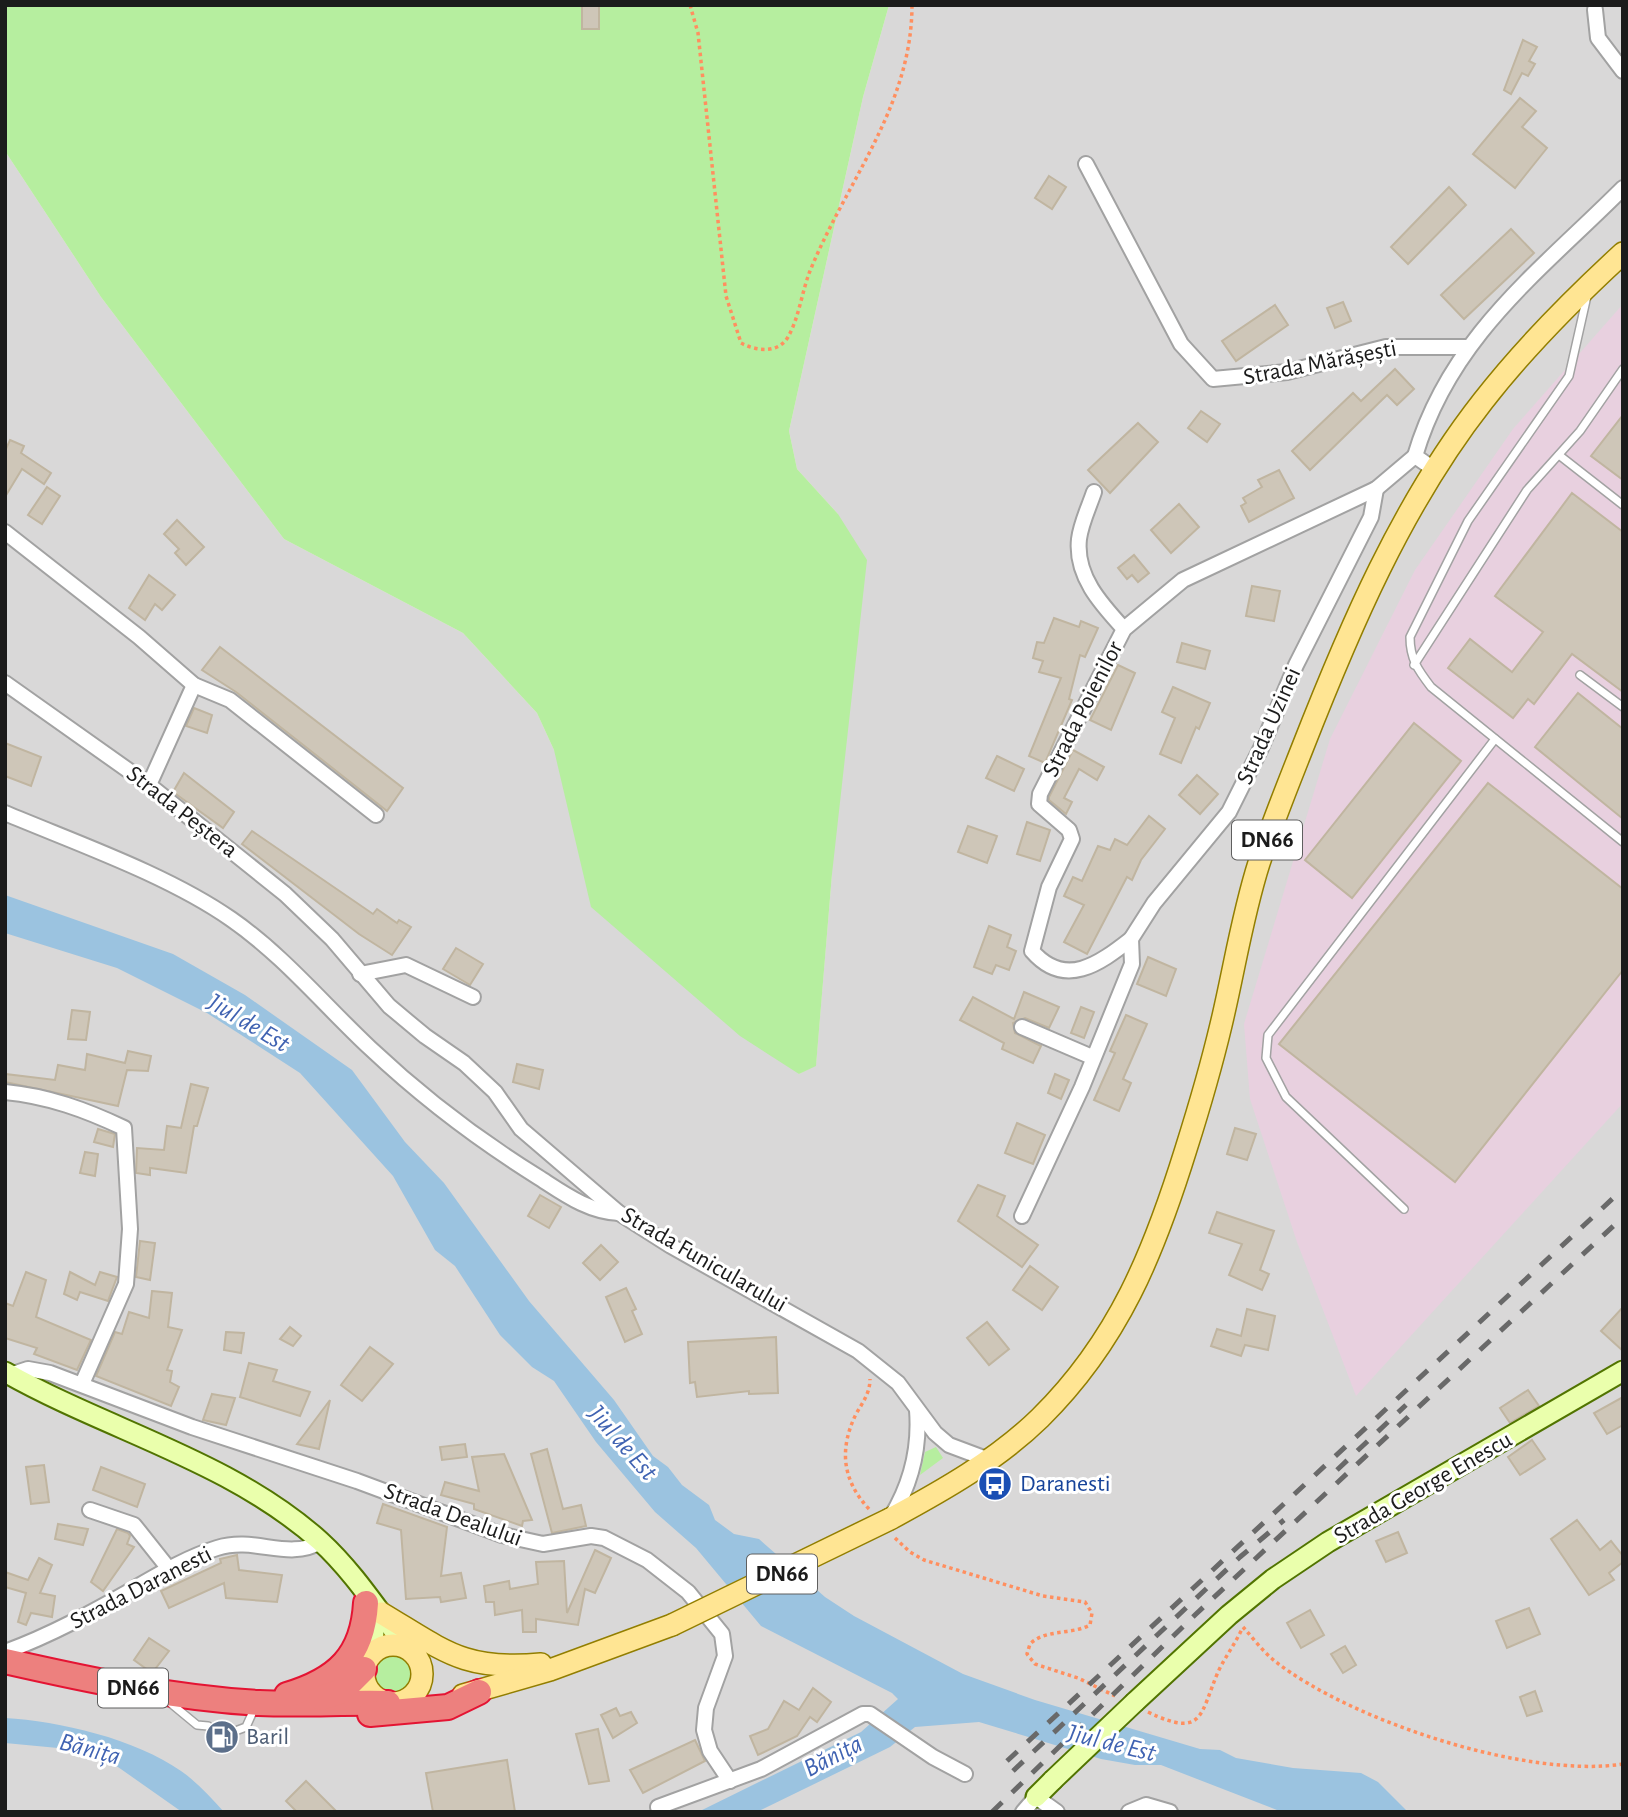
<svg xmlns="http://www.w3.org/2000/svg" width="1628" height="1817" viewBox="0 0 1628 1817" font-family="'Alegreya Sans',sans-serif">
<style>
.residential{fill:#d9d8d8}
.industrial{fill:#e8d0df}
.grass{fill:#b6ee9f}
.water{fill:#9bc3e0}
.building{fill:#cec6b8;stroke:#c0b5a0;stroke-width:2}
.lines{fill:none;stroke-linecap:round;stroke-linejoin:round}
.lane-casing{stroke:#a2a2a2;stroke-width:10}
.street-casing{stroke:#a2a2a2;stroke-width:18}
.secondary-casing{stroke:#517400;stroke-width:23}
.primary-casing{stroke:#927e00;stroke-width:24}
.highway-casing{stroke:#e41433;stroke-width:28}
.path{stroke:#ff8f5f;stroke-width:3.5;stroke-dasharray:3.5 3.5;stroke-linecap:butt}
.lane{stroke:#fff;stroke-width:7}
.street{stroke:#fff;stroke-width:14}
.secondary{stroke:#eaffac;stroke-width:19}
.primary{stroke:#ffe593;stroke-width:21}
.highway{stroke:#ed807e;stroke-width:24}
.rail{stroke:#696969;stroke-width:5;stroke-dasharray:14 14;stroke-linecap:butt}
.secondary-bridge-casing{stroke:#517400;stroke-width:23;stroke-linecap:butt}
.primary-bridge-casing{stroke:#927e00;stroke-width:24;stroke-linecap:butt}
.secondary-bridge{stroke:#eaffac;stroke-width:19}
.primary-bridge{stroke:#ffe593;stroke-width:21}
.labels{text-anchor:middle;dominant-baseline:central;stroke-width:6;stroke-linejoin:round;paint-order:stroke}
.shield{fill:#fff;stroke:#5f5f5f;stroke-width:2}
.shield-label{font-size:23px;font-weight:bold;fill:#1b1b1b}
.street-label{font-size:24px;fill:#1b1b1b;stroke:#fff}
.transit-label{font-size:24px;fill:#164399;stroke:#fff;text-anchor:start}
.service-label{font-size:24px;fill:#4e5e75;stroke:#fff;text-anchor:start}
.water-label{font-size:26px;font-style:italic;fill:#4063b2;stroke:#fff}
</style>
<rect width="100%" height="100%" fill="#eeecdf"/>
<path class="residential" d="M889 5H1623V1812H5V151L101 297 284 539 463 633 537 713 554 750 799 1074 816 1065 832 874 838 514 797 469 789 431 863 97Z"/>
<path class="industrial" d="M1623 304V1103L1356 1396 1297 1242 1250 1099 1244 1024 1330 739 1415 570 1513 429Z"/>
<g class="grass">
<path d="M5 5H889L863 97 789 431 797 469 838 514 867 560 832 874 816 1066 799 1074 740 1036 591 907 554 750 537 713 463 633 284 539 101 297 5 151Z"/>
<path d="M936 1447 943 1458 920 1475 925 1452Z"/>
<path d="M389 1645 414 1653C427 1671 424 1689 405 1701L369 1691 365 1681 381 1648Z"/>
</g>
<g class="water">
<path d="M5 895 173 954 245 995 352 1070 405 1142 444 1183 529 1301 614 1400 653 1456 668 1467 682 1485 709 1505 715 1520 734 1534 759 1539 825 1597 854 1616 963 1674 1035 1700 1200 1749 1220 1750 1236 1758 1293 1768 1361 1773 1378 1782 1408 1812H1282L1161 1765H1135L1101 1759 979 1722 915 1727 890 1747 757 1812H698L861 1732 898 1699 892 1693 761 1626 696 1548 655 1512 596 1442 554 1381 532 1367 500 1335 455 1266 435 1250 393 1176 300 1073 207 1013 117 968 5 933Z"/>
<path d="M5 1718C59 1721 136 1739 181 1771 197 1782 211 1798 224 1812H182L118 1767 58 1748 5 1743Z"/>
</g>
<g class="building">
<rect x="582" y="5" width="17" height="24"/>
<path d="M1523 40 1537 47 1529 61 1535 64 1528 76 1522 73 1511 94 1504 90Z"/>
<path d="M1520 98 1536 111 1522 127 1547 148 1515 188 1473 154Z"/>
<path d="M1049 176 1066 187 1052 209 1035 198Z"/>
<path d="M1449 187 1466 205 1408 264 1391 247Z"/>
<path d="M1511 229 1534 253 1464 319 1441 295Z"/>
<path d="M1343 302 1351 321 1335 328 1327 308Z"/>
<path d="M1275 305 1288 325 1236 361 1222 341Z"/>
<path d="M1395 369 1414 389 1397 405 1387 395 1310 470 1292 451 1353 393 1361 401Z"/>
<path d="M1201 411 1220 424 1207 442 1188 428Z"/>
<path d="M1623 415V480L1591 456Z"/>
<path d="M1138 423 1158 442 1110 493 1088 470Z"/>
<path d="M10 440 24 446 21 453 51 473 44 484 22 469 5 497V451Z"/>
<path d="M1279 470 1294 498 1249 522 1241 506 1246 503 1243 498 1262 487 1258 480Z"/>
<path d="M47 487 60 496 42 524 28 515Z"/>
<path d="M1572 493 1623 532V692L1572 654 1534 704 1528 699 1513 718 1448 668 1470 639 1512 672 1543 632 1495 596Z"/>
<path d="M1179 504 1199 527 1171 553 1151 530Z"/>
<path d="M177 520 204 547 186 565 175 553 179 549 164 534Z"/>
<path d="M1134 555 1149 573 1138 582 1132 575 1127 579 1118 568Z"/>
<path d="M149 575 175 595 162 610 155 604 145 620 129 608Z"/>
<path d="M1252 586 1280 591 1274 621 1246 616Z"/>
<path d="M1054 618 1079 627 1081 621 1098 628 1085 657 1080 655 1069 699 1072 700 1045 763 1029 756 1061 678 1039 672 1043 661 1033 658 1037 642 1044 643Z"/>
<path d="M1182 643 1210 651 1205 669 1177 662Z"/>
<path d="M220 647 403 788 387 811 236 692 202 670Z"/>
<path d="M1118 665 1135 673 1111 730 1090 720Z"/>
<path d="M1173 687 1210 703 1199 729 1196 727 1181 763 1160 754 1175 718 1162 712Z"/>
<path d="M1578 693 1623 729V819L1535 747Z"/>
<path d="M194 708 212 715 207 733 186 726Z"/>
<path d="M1414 723 1461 761 1352 898 1305 860Z"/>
<path d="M5 743 41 757 31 786 5 776Z"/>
<path d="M1073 750 1104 767 1097 780 1079 769 1064 798 1072 802 1066 814 1049 800V797Z"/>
<path d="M997 756 1024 769 1014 791 986 778Z"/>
<path d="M184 773 234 812 223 828 173 792Z"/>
<path d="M1197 775 1218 794 1200 814 1179 795Z"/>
<path d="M1488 783 1623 889V970L1455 1182 1279 1044Z"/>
<path d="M1149 816 1165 829 1141 860 1132 880 1127 877 1087 954 1064 942 1084 905 1064 896 1073 877 1082 881 1098 846 1110 850 1115 839 1127 845Z"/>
<path d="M1027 822 1050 830 1040 861 1017 854Z"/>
<path d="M968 826 997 836 987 863 958 852Z"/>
<path d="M252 831 373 914 377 909 397 923 399 920 411 927 392 955 359 934 242 844Z"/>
<path d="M989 926 1011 935 1007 947 1016 951 1009 970 996 965 992 974 974 967Z"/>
<path d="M456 948 483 964 470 985 443 969Z"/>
<path d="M1148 957 1176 969 1166 996 1137 984Z"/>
<path d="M1024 992 1059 1007 1049 1028 1025 1018 1013 1023 1015 1033 1041 1046 1033 1063 1002 1049 1004 1043 960 1020 973 997 1014 1019Z"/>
<path d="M1081 1007 1094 1012 1084 1038 1071 1033Z"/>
<path d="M72 1010 90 1012 86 1040 68 1039Z"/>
<path d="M1126 1015 1147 1024 1123 1079 1131 1083 1119 1111 1094 1100 1115 1053 1110 1051Z"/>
<path d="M128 1051 151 1056 148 1071 127 1070 118 1106 5 1082V1074L55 1080 58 1065 85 1070 87 1054 125 1063Z"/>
<path d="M517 1064 543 1070 539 1089 513 1082Z"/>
<path d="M1055 1074 1069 1080 1061 1099 1048 1093Z"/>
<path d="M191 1084 208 1088 197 1126H194L186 1173 150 1168V1175L136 1173 137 1148 164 1150 167 1126 181 1128Z"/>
<path d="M1017 1123 1045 1135 1033 1164 1005 1153Z"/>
<path d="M1235 1128 1256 1134 1247 1160 1227 1154Z"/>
<path d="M98 1129 115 1134 113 1147 94 1142Z"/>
<path d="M85 1152 98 1154 95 1176 80 1173Z"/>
<path d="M978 1185 1005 1196 997 1216 1038 1245 1022 1267 958 1221Z"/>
<path d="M540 1195 561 1207 549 1228 528 1216Z"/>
<path d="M1217 1212 1274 1231 1260 1270 1269 1274 1262 1290 1229 1275 1242 1244 1209 1233Z"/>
<path d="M140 1241 155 1243 150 1280 136 1277Z"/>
<path d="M601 1245 618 1262 600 1280 583 1263Z"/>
<path d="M1030 1266 1058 1287 1042 1310 1013 1290Z"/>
<path d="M26 1272 46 1280 36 1317 91 1340 77 1370 34 1354 37 1348 5 1338V1303L13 1306Z"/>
<path d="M70 1272 95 1285 100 1272 117 1277 108 1301 80 1292 77 1300 64 1294Z"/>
<path d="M626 1288 636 1309 632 1311 642 1334 625 1342 606 1297Z"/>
<path d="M152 1291 172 1293 168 1327 182 1330 167 1370 172 1371 170 1382 179 1387 171 1406 96 1376 115 1332 122 1334 129 1312 149 1318Z"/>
<path d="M1623 1307V1351L1601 1331Z"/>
<path d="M1247 1309 1275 1316 1268 1350 1245 1345 1241 1356 1211 1346 1217 1329 1241 1336Z"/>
<path d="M987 1322 1009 1349 989 1365 967 1338Z"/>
<path d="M290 1327 301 1336 293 1346 280 1339Z"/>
<path d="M226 1332 244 1333 241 1353 224 1350Z"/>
<path d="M776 1337 778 1393 749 1394V1391L697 1397 695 1382 690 1383 688 1342Z"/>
<path d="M370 1347 393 1364 362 1401 341 1385Z"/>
<path d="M249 1363 277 1370 273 1381 310 1392 300 1416 240 1397Z"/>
<path d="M1528 1390 1539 1406 1510 1423 1500 1408Z"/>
<path d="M212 1394 235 1398 226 1425 203 1420Z"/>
<path d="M1623 1397V1425L1607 1434 1594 1413Z"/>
<path d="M330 1400 319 1449 297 1444Z"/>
<path d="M1532 1440 1545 1459 1520 1475 1508 1457Z"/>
<path d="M465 1444 467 1457 442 1460 440 1447Z"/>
<path d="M547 1449 563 1509 581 1505 586 1526 552 1533 531 1454Z"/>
<path d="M504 1454 532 1520 523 1521 522 1526 474 1509V1504L441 1495 445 1482 479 1491 472 1457Z"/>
<path d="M44 1465 49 1502 31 1504 26 1467Z"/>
<path d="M101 1467 145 1484 137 1507 93 1490Z"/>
<path d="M383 1504 447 1527 441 1576 461 1573 466 1598 441 1602 440 1597 406 1599 401 1530 377 1523Z"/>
<path d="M1577 1520 1600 1550 1611 1541 1623 1556V1562L1609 1573 1614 1580 1589 1595 1551 1539Z"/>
<path d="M58 1524 88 1529 83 1545 55 1539Z"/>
<path d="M117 1529 128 1533 130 1536 127 1544 134 1547 103 1591 91 1582Z"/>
<path d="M1398 1532 1407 1553 1386 1562 1376 1541Z"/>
<path d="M595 1550 611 1558 595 1593 585 1589 578 1625 536 1619V1632H523L522 1610 495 1615 494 1602H486L484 1586 509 1581 510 1589 538 1584 536 1562 564 1561 567 1613Z"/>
<path d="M237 1555 239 1570 282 1575 277 1602 226 1598 224 1583 169 1608 161 1591 221 1563 220 1559Z"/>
<path d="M39 1558 52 1565 40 1593 55 1596 52 1617 31 1613 26 1625 18 1622 26 1593 5 1587V1572L28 1580Z"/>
<path d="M1529 1608 1540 1634 1507 1648 1496 1621Z"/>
<path d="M1310 1610 1324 1635 1301 1648 1287 1623Z"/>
<path d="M149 1638 169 1651 152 1673 134 1660Z"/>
<path d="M1345 1646 1356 1665 1343 1673 1331 1654Z"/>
<path d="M813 1688 831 1702 817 1722 810 1717 797 1736 758 1755 750 1736 768 1729 784 1701 799 1710Z"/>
<path d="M1535 1691 1542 1711 1527 1716 1520 1697Z"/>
<path d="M616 1708 620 1716 631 1712 637 1723 613 1738 601 1715Z"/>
<path d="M598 1729 609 1781 589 1784 576 1734Z"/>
<path d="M695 1740 705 1761 643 1793 630 1770Z"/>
<path d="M507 1760 515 1812H433L426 1773Z"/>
<path d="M306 1781 337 1812H297L286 1801Z"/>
</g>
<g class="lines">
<g class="lane-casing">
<g id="lane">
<path d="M1587 296 1569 376 1468 521 1410 637C1410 659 1418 670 1431 687L1623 842"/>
<path d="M1559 455 1623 505"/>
<path d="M1414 665 1527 490 1580 431 1623 369"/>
<path d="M1580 675 1623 707"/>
<path d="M1404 1209 1286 1097 1266 1058 1268 1035 1495 739"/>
<path d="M168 1701 197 1725 208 1726"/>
<path d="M238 1730 246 1727 255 1707"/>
</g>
</g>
<g class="street-casing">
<g id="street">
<path d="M1595 10 1598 38 1623 71"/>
<path d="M1086 164 1181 344 1213 379 1287 372 1386 347H1468"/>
<path d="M1435 470 1415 456C1450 337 1539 272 1623 188"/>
<path d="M1094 492C1089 507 1081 523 1079 539 1075 576 1101 604 1124 629"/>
<path d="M5 532 139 637 194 685 230 700 376 815"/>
<path d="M5 683 149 785 285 894 332 939 389 1006 425 1036 464 1063 495 1092 521 1129 619 1213 671 1246 858 1351 898 1383 935 1433 949 1445 989 1460"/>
<path d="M149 785 194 685"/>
<path d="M5 813C76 843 168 875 231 919 283 955 324 1005 370 1048 423 1098 477 1139 538 1177 563 1193 588 1212 619 1213"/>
<path d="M1131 939C1099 964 1065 989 1032 951L1049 887 1072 839 1069 830 1039 804 1040 794 1124 629 1183 580 1376 489 1415 456"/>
<path d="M360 974 406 965 473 997"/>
<path d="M1022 1027 1092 1057"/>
<path d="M5 1092C48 1096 86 1110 124 1128L130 1229 126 1284 82 1384"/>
<path d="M1022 1216 1082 1087 1132 964 1131 939 1154 903 1229 812 1261 748 1296 665 1371 517 1376 489"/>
<path d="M10 1375 28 1369 50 1373 192 1427 357 1481 502 1535 543 1544 591 1536 604 1538 647 1560 688 1592 722 1634 725 1656 706 1708 704 1730 710 1751 730 1781"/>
<path d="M90 1510 134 1525 169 1569"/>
<path d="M891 1517C911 1484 920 1448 917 1410"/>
<path d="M5 1652C51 1635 93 1612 135 1588 161 1573 188 1557 217 1548 256 1536 287 1561 321 1542"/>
<path d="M658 1807 761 1769 863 1714H870L933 1757 965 1774"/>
<path d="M1023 1812 1036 1797 1057 1812"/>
<path d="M1129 1812 1146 1805 1170 1812"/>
</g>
</g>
<g class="secondary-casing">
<g id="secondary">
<path d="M5 1372C109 1431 229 1460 320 1541 354 1572 379 1612 407 1648"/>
<path d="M368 1608 374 1632 371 1655"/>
<path d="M1135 1702 1229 1615 1273 1579 1328 1542 1623 1371"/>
<path d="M1036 1797 1053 1780"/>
</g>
</g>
<g class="primary-casing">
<g id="primary">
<path d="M890 1519C942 1491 997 1460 1040 1418 1119 1340 1154 1252 1186 1149 1199 1108 1211 1067 1221 1025 1234 971 1242 916 1259 863 1272 824 1287 787 1302 749 1349 629 1402 504 1483 401 1525 347 1573 299 1623 253"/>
<path d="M381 1613C445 1651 463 1671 541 1664"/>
<circle cx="393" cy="1674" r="29"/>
<path d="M463 1695 550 1670 672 1625"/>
</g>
</g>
<g class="highway-casing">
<g id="highway">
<path d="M5 1661C89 1680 173 1698 259 1703 301 1705 345 1702 388 1703"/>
<path d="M287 1695C337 1680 363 1656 366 1603"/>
<path d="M321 1698 342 1691 364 1669"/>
<path d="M370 1714 448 1707 479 1692"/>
</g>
</g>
<g class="path">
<path d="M690 5 698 33 726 296 741 343C756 351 778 354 788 337 799 318 802 291 810 271 846 182 912 106 912 5"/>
<path d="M869 1509C842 1480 839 1449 856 1414 863 1402 870 1393 870 1379"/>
<path d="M895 1538 910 1552 924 1560 1043 1596 1085 1602 1092 1613 1090 1625C1071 1635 1045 1629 1030 1644L1027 1654 1035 1664 1078 1678 1115 1696"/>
<path d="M1243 1627C1253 1638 1263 1652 1276 1662 1352 1721 1527 1779 1623 1764"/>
<path d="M1148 1712C1204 1739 1200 1714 1218 1672 1225 1657 1235 1644 1242 1629"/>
</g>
<use href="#lane" class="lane"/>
<use href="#street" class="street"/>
<use href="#secondary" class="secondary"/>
<use href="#primary" class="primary"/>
<use href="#highway" class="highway"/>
<g class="rail">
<path d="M1337 1470 1406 1405"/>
<path d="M1007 1761 1623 1189"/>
<path d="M1013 1771 1240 1557 1284 1520"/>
<path d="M992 1812 1196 1614 1623 1217"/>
</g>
<g class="secondary-bridge-casing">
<path id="secondary-bridge" d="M1053 1780 1135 1702"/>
</g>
<g class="primary-bridge-casing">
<path id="primary-bridge" d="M672 1625 890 1519"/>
</g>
<use href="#secondary-bridge" class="secondary-bridge"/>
<use href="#primary-bridge" class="primary-bridge"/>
</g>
<defs>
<g id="bus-disc" transform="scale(1.75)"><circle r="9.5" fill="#1a4fb4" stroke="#fff"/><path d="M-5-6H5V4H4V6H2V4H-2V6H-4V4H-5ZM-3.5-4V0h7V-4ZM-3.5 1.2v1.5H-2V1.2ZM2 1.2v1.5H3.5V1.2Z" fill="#fff"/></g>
<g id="fuel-disc" transform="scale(1.75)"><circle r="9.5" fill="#5c6f8a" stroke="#fff"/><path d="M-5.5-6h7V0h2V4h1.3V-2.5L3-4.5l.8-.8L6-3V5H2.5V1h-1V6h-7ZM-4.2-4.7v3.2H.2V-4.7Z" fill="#fff"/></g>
</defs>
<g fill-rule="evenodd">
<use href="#bus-disc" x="995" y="1484"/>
<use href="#fuel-disc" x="222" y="1737"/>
</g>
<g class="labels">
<g class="shield">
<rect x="1232" y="820.5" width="70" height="39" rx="5"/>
<rect x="747" y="1554.5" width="70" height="39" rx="5"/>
<rect x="98" y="1668.5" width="70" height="39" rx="5"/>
</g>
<g class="shield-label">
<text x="1267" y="840">DN66</text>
<text x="782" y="1574">DN66</text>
<text x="133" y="1688">DN66</text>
</g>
<g class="street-label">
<text transform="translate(1320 363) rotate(-11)">Strada Mărășești</text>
<text transform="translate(1083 709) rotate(-63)">Strada Poienilor</text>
<text transform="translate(1269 726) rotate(-66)">Strada Uzinei</text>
<text transform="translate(182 812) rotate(38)">Strada Peștera</text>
<text transform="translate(704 1260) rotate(30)">Strada Funicularului</text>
<text transform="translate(1423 1488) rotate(-30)">Strada George Enescu</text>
<text transform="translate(453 1515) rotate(20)">Strada Dealului</text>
<text transform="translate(141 1588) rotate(-27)">Strada Daranesti</text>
</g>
<g class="transit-label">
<text x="1020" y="1484">Daranesti</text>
</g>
<g class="service-label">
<text x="246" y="1737">Baril</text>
</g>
<g class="water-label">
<text transform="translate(249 1023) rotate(31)">Jiul de Est</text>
<text transform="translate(623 1443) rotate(49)">Jiul de Est</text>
<text transform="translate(1112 1743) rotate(14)">Jiul de Est</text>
<text transform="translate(90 1749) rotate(15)">Bănița</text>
<text transform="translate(833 1756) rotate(-27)">Bănița</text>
</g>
</g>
<rect width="1628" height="1817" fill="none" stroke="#1b1b1b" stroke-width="14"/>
</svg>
